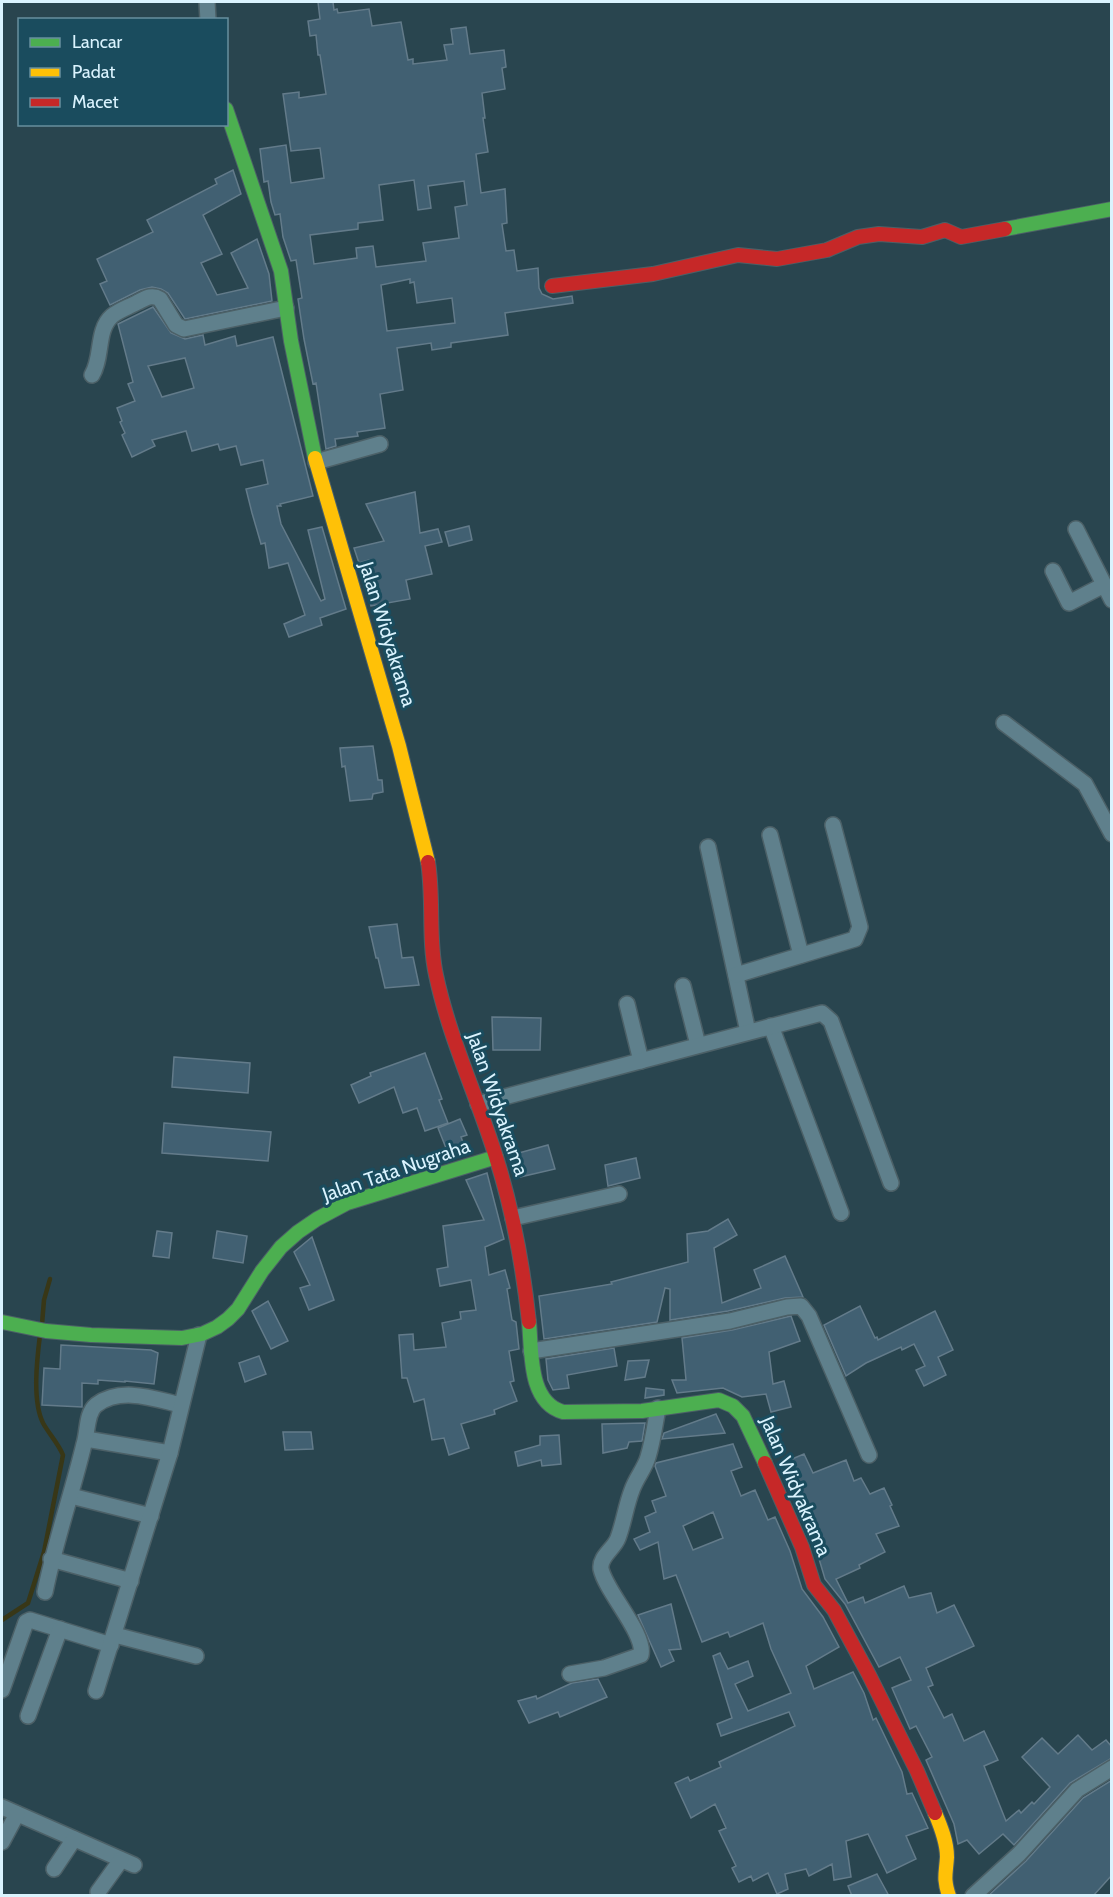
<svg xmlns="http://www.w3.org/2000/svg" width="1113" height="1897" viewBox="0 0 1113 1897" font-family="Cabin,sans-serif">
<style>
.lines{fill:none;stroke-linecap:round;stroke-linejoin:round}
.stream{stroke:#383717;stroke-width:4.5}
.building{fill:#416072;stroke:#637b8a;stroke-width:1.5;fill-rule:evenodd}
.street-casing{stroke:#4c6067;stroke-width:18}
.fast-casing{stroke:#4c6067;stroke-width:16}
.slow-casing{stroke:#4c6067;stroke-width:16}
.jam-casing{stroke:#4c6067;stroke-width:16}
.street{stroke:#5f808c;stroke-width:15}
.fast{stroke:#4caf50;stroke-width:14}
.slow{stroke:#ffc107;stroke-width:14}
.jam{stroke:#c62828;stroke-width:14}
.labels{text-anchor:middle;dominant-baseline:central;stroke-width:6;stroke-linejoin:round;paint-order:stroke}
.street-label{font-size:20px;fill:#daf3fe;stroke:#1a4c5e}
</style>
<rect width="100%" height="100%" fill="#29454f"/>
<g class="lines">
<g class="stream">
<path d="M42 1324 44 1300 50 1279"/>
<path d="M2 1620 28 1603 44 1552 63 1455C58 1443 49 1434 43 1423 32 1401 37 1359 40 1335"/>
</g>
</g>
<g class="building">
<path d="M318 2H333L334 10 337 9 338 13 369 9 372 26 401 22 408 60 413 59V64L447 60 444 45 453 44 451 29 466 27 470 54 504 50 506 67 502 68 505 89 482 93 485 118H483L488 152 476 154 481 193 505 189 507 223 502 224 506 251 514 250 517 271 538 268 539 288 542 294 553 299 572 296 573 303 505 313 508 335 451 343V347L432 350 431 343 397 348 403 390 380 394 385 428 357 432 358 436 335 439 336 446 326 449 316 383 313 384 304 339 298 299 302 298 296 260 291 261 283 237 280 214 275 215 271 202 268 181 264 182 260 149 286 145 291 183 324 178 320 148 291 151 283 94 299 92V98L326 94 320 55H318L316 35 310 36 308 21 320 19ZM414 180 418 210 431 208 428 186 464 181 467 205 455 207 459 238 423 243 426 261 376 267 373 246 356 248 357 258 314 264 310 235 358 229V223L383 220 379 185ZM410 279V283L414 282 417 303 452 298 455 323 387 331 381 285Z"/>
<path d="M233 170 241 194 203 215 222 254 201 263 217 295 248 288 231 253 257 239 269 274 272 301 185 319 168 293 161 289 152 287 140 290 110 305 100 284 107 281 97 259 153 232 147 220 217 184 215 179Z"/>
<path d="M153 307 171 333 185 339 203 335 205 345 235 336 237 346 273 337 313 496 280 504 281 506H277L281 524 321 601 325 599 308 530 322 527 346 609 320 618 322 625 289 637 284 624 305 615 288 563 269 568 265 543 261 544 252 513 246 489 268 484 263 460 241 465 236 446 220 450 218 444 192 451 186 431 152 440 155 446 132 457 122 435 125 433 120 422 122 421 117 408 135 401 128 384 133 382 118 324ZM185 358 194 388 162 397 148 366Z"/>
<path d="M415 492 420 533 438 529 442 542 425 546 432 574 406 580 410 599 371 606 367 590 375 587 369 560 359 563 354 548 384 541 366 504Z"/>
<path d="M469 526 472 540 449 546 445 532Z"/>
<path d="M373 746 378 780H382L383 792 373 794 372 799 350 801 345 766 342 767 340 748Z"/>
<path d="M397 924 402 958 413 957 419 985 385 988 378 958H376L369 927Z"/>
<path d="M492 1017 541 1018 540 1050H493Z"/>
<path d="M425 1053 442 1099 439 1100 448 1123 425 1131 417 1108 403 1113 394 1087 359 1103 351 1085 371 1076 370 1073Z"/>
<path d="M174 1057 250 1063 248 1093 172 1087Z"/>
<path d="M460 1119 467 1135 461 1137 467 1153 450 1158 438 1128Z"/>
<path d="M164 1123 271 1132 268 1161 162 1153Z"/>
<path d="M548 1145 555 1169 520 1177 515 1154Z"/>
<path d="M636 1158 640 1178 608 1186 605 1165Z"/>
<path d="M487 1173 504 1239 485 1247 489 1275 505 1270 510 1288 507 1289 512 1320 516 1322 519 1349 509 1351 514 1381 510 1382 517 1401 494 1410 495 1414 461 1424 469 1448 449 1455 444 1438 432 1440 424 1399 414 1402 407 1378H402L399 1335 413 1334 414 1350 446 1347 442 1323 461 1319 460 1312 476 1310 471 1280 440 1286 437 1269 448 1267 443 1226 484 1220 466 1180Z"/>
<path d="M728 1219 737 1235 714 1248 722 1303 761 1288 754 1270 785 1256 803 1297 785 1298 728 1311 670 1320V1289L665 1288 657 1322 544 1339 539 1296 612 1284 611 1282 688 1262 687 1234 708 1231Z"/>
<path d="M157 1231 172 1233 169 1258 153 1256Z"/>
<path d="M217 1231 247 1236 243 1263 213 1258Z"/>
<path d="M312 1237 334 1300 309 1310 300 1288 310 1285 294 1252Z"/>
<path d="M268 1301 288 1341 271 1349 252 1311Z"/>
<path d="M860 1306 875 1338 877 1337 878 1340 935 1311 953 1350 938 1357 946 1375 924 1386 916 1370 925 1366 914 1344 902 1350 901 1347 866 1363 846 1376 824 1325Z"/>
<path d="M791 1316 800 1341 769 1352 773 1384 784 1381 791 1407 771 1412 766 1394 742 1397 723 1388 677 1393 672 1380H686L682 1338 732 1330Z"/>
<path d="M61 1345 151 1350 158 1353 154 1384 125 1381V1382L98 1380V1384L82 1383V1407L42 1405 44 1368 60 1369Z"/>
<path d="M614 1348 617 1366 567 1375 569 1388 553 1390 548 1380 546 1359Z"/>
<path d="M259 1356 266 1374 245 1382 239 1363Z"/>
<path d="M649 1360 645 1377 625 1380 628 1361Z"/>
<path d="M646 1388 664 1390V1395L645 1398Z"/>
<path d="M716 1414 725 1433 662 1439 664 1433Z"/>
<path d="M645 1423 642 1441 629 1442 627 1448 603 1453 602 1424Z"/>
<path d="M283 1432H311L313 1449 285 1450Z"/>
<path d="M559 1435 561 1464 542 1466 541 1460 518 1466 515 1452 540 1445V1436Z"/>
<path d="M733 1444 742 1467 731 1471 741 1496 755 1490 768 1520 775 1517 790 1551 802 1589 823 1617 839 1647 806 1666 814 1689 853 1672 864 1693 873 1720 876 1718 902 1772 907 1794 912 1793 928 1828 906 1836 916 1859 887 1873 868 1834 846 1841 851 1877 834 1880 832 1864 809 1876 806 1869 785 1874 788 1889 777 1894 768 1873 753 1881 751 1876 739 1882 732 1868 736 1866 719 1831 726 1828 715 1804 691 1818 675 1783 688 1777 690 1781 721 1767 719 1762 795 1726 789 1712 721 1736 717 1724 732 1718 713 1656 720 1653 728 1669 748 1661 753 1676 735 1684 748 1711 791 1693 771 1649 763 1623 730 1637 728 1632 702 1642 676 1575 664 1579 658 1542 640 1550 634 1539 650 1532 645 1517 656 1512 652 1501 666 1496 655 1466 656 1463ZM713 1512 723 1538 693 1550 683 1526Z"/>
<path d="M804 1454 813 1473 846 1460 854 1481 861 1478 870 1494 884 1488 892 1505 890 1506 899 1526 876 1534 885 1552 859 1565 860 1568 836 1579 848 1603 863 1597 865 1603 904 1586 909 1598 931 1593 937 1613 954 1605 974 1646 926 1668 933 1685 928 1687 944 1718 952 1714 964 1741 984 1731 998 1760 984 1766 1006 1821 1019 1810 1021 1813 1032 1802 1034 1804 1050 1787 1022 1757 1042 1738 1058 1754 1078 1735 1092 1750 1106 1740 1112 1747V1758L1070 1783 1014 1845 1003 1834 979 1854 967 1840 958 1844 954 1824 926 1760 932 1757 916 1726 910 1729 892 1688 911 1680 900 1657 879 1667 845 1604 825 1579 814 1542 780 1464Z"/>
<path d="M671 1604 681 1649 669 1650 674 1661 661 1667 638 1615Z"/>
<path d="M598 1679 607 1697 560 1717 558 1712 529 1723 518 1701 536 1696 537 1699 572 1683Z"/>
<path d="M1112 1780V1875L1093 1896H988L1026 1861 1083 1798Z"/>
<path d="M877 1874 889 1896H852L848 1886Z"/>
</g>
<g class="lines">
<g class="street-casing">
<g id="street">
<path d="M207 2 208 20"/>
<path d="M92 375C103 357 96 330 112 316 119 310 129 307 138 302 146 298 152 294 160 299L176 325 184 329 286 308"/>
<path d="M316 462 380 444"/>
<path d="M1076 529 1112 600"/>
<path d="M1053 571 1069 603 1104 585"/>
<path d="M1004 723 1085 784 1112 834"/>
<path d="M770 835 801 955"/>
<path d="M708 847 748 1032"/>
<path d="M736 975 855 939 860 927 833 825"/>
<path d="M683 986 698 1045"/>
<path d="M627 1004 641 1061"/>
<path d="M771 1026 841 1213"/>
<path d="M478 1104 822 1013 831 1021 891 1183"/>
<path d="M513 1218 619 1194"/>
<path d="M531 1351 730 1321 787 1307 801 1306 809 1316 869 1455"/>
<path d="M86 1439 170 1453"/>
<path d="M71 1496 151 1516"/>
<path d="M51 1559 131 1581"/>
<path d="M45 1592C55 1542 72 1494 84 1444 88 1432 86 1413 96 1405 121 1386 155 1399 181 1405"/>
<path d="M115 1635 196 1656"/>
<path d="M570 1674 604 1668 641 1655C646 1634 606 1592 601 1569 599 1557 614 1549 618 1538 624 1522 626 1505 632 1490 636 1478 645 1468 648 1457 653 1441 655 1424 658 1408"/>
<path d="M2 1690 26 1622 30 1620 111 1645"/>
<path d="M96 1691 170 1453 199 1335"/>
<path d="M28 1716 60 1629"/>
<path d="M2 1807 134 1865"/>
<path d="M2 1842 17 1814"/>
<path d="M54 1869 74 1839"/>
<path d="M98 1892 121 1860"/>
<path d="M973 1896 1019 1854 1077 1790 1112 1768"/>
</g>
</g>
<g class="fast-casing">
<g id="fast">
<path d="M226 109 281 271 291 341 315 458"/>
<path d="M1005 229 1112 209"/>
<path d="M2 1322 46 1331 91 1335 182 1338 202 1334 217 1327 228 1319 238 1309 262 1271 281 1247 298 1232 317 1219 347 1203 496 1157"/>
<path d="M529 1322C532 1352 528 1402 563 1412L642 1411 719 1400 733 1406 743 1416 765 1463"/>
</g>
</g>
<g class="slow-casing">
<g id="slow">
<path d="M315 458 399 746 428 862"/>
<path d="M935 1813C941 1827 947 1842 947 1857 946 1874 943 1878 949 1896"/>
</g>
</g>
<g class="jam-casing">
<g id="jam">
<path d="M552 286 653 274 738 255 777 259 827 250 858 237 879 234 922 237 945 230 961 237 1005 229"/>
<path d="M428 862C434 900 428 939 436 975 449 1037 477 1096 496 1157 513 1211 523 1266 529 1322"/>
<path d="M765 1463 802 1547 814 1585 834 1610 869 1675 917 1771 935 1813"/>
</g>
</g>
<use href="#street" class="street"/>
<use href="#fast" class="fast"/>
<use href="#slow" class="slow"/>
<use href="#jam" class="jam"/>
</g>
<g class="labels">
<g class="street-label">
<text transform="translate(388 634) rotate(73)">Jalan Widyakrama</text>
<text transform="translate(498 1104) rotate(71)">Jalan Widyakrama</text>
<text transform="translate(396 1170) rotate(-19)">Jalan Tata Nugraha</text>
<text transform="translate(796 1486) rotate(67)">Jalan Widyakrama</text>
</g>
</g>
<rect width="1113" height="1897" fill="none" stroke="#daf3fe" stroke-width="6"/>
<rect x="18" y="18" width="210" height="108" fill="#1a4c5e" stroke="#678f9e" stroke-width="1.5"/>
<rect x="30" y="38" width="30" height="9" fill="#4caf50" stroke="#678f9e" stroke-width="1.5"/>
<text x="72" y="48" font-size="18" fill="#daf3fe">Lancar</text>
<rect x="30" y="68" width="30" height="9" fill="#ffc107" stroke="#678f9e" stroke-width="1.5"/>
<text x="72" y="78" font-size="18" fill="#daf3fe">Padat</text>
<rect x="30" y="98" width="30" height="9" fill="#c62828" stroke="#678f9e" stroke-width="1.5"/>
<text x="72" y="108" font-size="18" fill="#daf3fe">Macet</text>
</svg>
